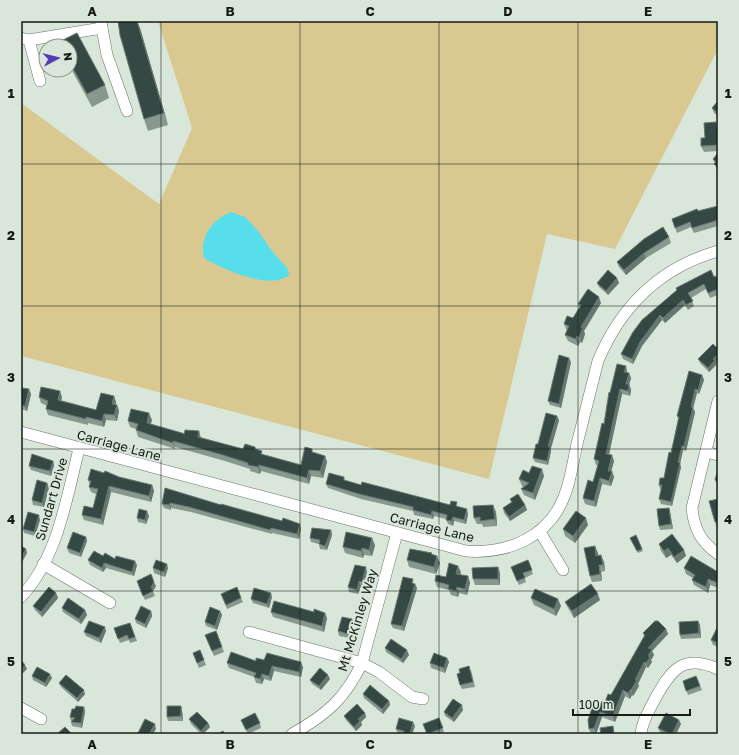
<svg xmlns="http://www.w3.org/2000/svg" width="739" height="755" viewBox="0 0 739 755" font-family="'Golos Text',sans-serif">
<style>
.green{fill:#d9c991}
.water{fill:#58ddea}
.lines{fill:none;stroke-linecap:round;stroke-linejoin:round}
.minor-casing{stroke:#667468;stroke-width:12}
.minor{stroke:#fff;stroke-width:11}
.wall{fill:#87988e}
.shaded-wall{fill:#677870}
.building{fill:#364843;stroke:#677870}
.grid{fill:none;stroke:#161b17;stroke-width:1;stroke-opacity:0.55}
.labels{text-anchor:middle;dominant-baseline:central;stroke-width:4;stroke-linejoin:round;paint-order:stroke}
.street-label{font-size:13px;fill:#161b17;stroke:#d8e7d9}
.neatline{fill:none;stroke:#161b17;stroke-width:1.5}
.grid-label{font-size:13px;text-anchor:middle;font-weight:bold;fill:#161b17}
</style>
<rect width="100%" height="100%" fill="#d8e7d9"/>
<path class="green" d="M158 21H718V49L615 249 547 234 489 479 21 356V103L159 204 192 128Z"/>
<path class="water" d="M231 212 245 217 259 232 272 251 288 269 289 275C270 291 222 269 204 258 199 237 213 219 231 212Z"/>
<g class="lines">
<g class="minor-casing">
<g id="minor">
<path d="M102 28 107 55 127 111"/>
<path d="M21 38 29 40 102 28 101 21"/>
<path d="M29 40 40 81"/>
<path d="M718 401 692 508C694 529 701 542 718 554"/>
<path d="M21 432 466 551C507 554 548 538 564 497 571 480 573 461 577 444 584 416 591 389 598 361 621 306 659 268 718 251"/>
<path d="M706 452 718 455"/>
<path d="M540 532 563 570"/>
<path d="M43 564 110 603"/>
<path d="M21 597C58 557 66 500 79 449"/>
<path d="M249 632 362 663 379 672 412 697 423 699"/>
<path d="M21 708 41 719"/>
<path d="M292 734C326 715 345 699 362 663L397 533"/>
<path d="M641 734C642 721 649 711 655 699 671 670 683 653 718 669"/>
</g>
</g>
<use href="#minor" class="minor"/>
</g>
<g class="wall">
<path d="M140 28 168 125 148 131 144 119Z"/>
<path d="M77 33 105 85 109 98 92 107 70 67V46H60L59 42Z"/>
<path d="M718 101V116L714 113 712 108Z"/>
<path d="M716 122 718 129V151L704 152 701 146 705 138Z"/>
<path d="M718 153V171L717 170 713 159Z"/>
<path d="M718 206V226L694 233 691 227 677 233 672 219 698 211Z"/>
<path d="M669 237 671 243 646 258 626 275 619 267 617 262Z"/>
<path d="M714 277 717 279H718V295L710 298 706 289 691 298 694 306 688 310 685 305 665 323 662 320 642 346 633 364 623 359 621 354 642 320Z"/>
<path d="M617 278 619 283 608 295 599 287 597 283Z"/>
<path d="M601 303 584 331 585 334 582 343 580 342 578 346 568 341 565 335 567 331 564 324 573 318 580 307 578 304Z"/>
<path d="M718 349V360L716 363V365L709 372 700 363 698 359Z"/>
<path d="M571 362 561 408 550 405 548 401Z"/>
<path d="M627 371V372L629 373 631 378 629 384 631 390 630 396 622 394 609 454 614 461 611 471 614 477 611 486 602 484 596 507 585 504 583 498 593 482 598 465H596L594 459 604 424 610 393Z"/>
<path d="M702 375 704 380 699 394 697 393 693 408 695 412 686 451 683 450 680 464 681 467 672 506 661 504 659 499 662 489H660L659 485 664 478 671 453 678 419 677 416Z"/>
<path d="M21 393 31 394 27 411 21 409Z"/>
<path d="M114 396 116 402V405H117L119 411 117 421 106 420 104 427 88 423V425L48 415 46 409 47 406 41 403 39 397H62L61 401 96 410Z"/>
<path d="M152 420 150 425 182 433 201 438 243 449 255 447 256 450 263 455 301 465 314 453 325 456 327 462 323 478 311 476 309 484 261 471 260 474 250 471V469L225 461 175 447V449L166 446 138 437 136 430V429L130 427 128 421Z"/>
<path d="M559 420 551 448V451L548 465 535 462 533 458 538 444Z"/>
<path d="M53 461 54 465 51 476 31 470 29 466Z"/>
<path d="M718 470V485L717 484 715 480Z"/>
<path d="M529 473 544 476 535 500 524 495 521 489 524 487 522 486 519 479Z"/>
<path d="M119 477 152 485 154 491 151 502 111 492 103 525 84 520 82 515 93 508 96 494 91 492 89 487 90 485 88 480Z"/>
<path d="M346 481 361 485 459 507 468 514 466 524 454 521 453 526 448 524 446 519 434 516 433 519 414 515 413 511 361 499 328 488 326 484Z"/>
<path d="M47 483 49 487 44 507 33 505 32 500Z"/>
<path d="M165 488 221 505 282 521 300 524 301 529 299 539 272 533V534L191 512 171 508V510L164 508 162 504Z"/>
<path d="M510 499 525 505 527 510 510 521 504 513 503 508 512 502Z"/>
<path d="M718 499V528H717L715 522Z"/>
<path d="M669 508 670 512 673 529 660 530 659 526Z"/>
<path d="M496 512 497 526 483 527 482 524H477L474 518Z"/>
<path d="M149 516 146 524 138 522 137 518Z"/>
<path d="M40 520 35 536 24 533 23 529Z"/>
<path d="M588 525 575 543 565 536 563 529Z"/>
<path d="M331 530 332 535 327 550 320 549 319 544 311 542 310 538Z"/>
<path d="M636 535 643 551 638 553 630 538Z"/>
<path d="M86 537 87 541 81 557 69 553 67 548Z"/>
<path d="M659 544 684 550 686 556 677 563 671 555 666 558 661 551Z"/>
<path d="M375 545 372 556 364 555 363 558 345 553 343 547Z"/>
<path d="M432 553V555L440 563 436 574 409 567 407 560Z"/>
<path d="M598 553V556L604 562 605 571 601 572 602 581 592 582 590 576Z"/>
<path d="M103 556 137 565 134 576 106 568 103 572 90 565 88 560Z"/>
<path d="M528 560 533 574 525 578 526 582 519 585 511 567Z"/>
<path d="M498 567 500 573V585H475L473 579Z"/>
<path d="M153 568H168L165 577 154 573Z"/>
<path d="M684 568 718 572V588L710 585 708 593 694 585 692 580 693 578 686 574Z"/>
<path d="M367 572 363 587 361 586 358 594 349 592 348 587Z"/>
<path d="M461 572 460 575 468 576 470 583 467 595 459 593 458 597 451 595 449 590 437 587 435 581Z"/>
<path d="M414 584H415L417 588 404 631 393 628 391 624Z"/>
<path d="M138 585 156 586 153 591 155 596 145 600Z"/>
<path d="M56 593 58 598 42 617 35 610 33 606Z"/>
<path d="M221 594 241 598 243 602 227 609Z"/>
<path d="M272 597 269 608 253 603 251 599Z"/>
<path d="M531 598 561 606 556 616 534 605Z"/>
<path d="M600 600 574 618 568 608 565 602Z"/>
<path d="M62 608 85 610 87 615 81 624 63 612Z"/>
<path d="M151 611 152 616 146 628 136 623 135 619Z"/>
<path d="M220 611 222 615 217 630 206 626 205 622Z"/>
<path d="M271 612 327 618 324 632 273 617Z"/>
<path d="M352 619 354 624 350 638 339 636 338 631Z"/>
<path d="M698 621 700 625 701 638 681 639 680 635Z"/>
<path d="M130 623 137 641 130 643 129 640 120 643 114 628Z"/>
<path d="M718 626V647L713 645 711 640Z"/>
<path d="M666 629 668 634 652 651 654 655 651 660 652 662 648 668 646 667 638 684 639 686 633 696 632 695 630 699 625 696 615 722 602 717 596 734H591L589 729 598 710 611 695 644 636 643 633Z"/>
<path d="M106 631 101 643 86 636 84 632Z"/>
<path d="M216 631 224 652 214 656 205 635Z"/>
<path d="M385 648 409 655 403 663 386 652Z"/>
<path d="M200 650 206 665 199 668 193 653Z"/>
<path d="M447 658 449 662 445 673 431 668 430 663Z"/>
<path d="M264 660 303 667 301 677 274 671 271 681 264 679 262 684 256 683 254 677 229 668 227 663Z"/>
<path d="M471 670 475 687 462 689 460 685Z"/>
<path d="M32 676 52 678 46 687 33 680Z"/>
<path d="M696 676 702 690 688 695 683 681Z"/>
<path d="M330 679 321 690 312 684 310 680Z"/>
<path d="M59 683 85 694 78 702 61 687Z"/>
<path d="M363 694 389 701 390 705 383 714 364 698Z"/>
<path d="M84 707 85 712 82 728 72 726 70 717Z"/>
<path d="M182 710 183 721H168L167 717Z"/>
<path d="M463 710 454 722 445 716 444 712Z"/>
<path d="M365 713 366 717 361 722 362 725 356 731 346 720 344 716Z"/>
<path d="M439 718 444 732 439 734H427Z"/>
<path d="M189 719 208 723 210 727 203 734H201L191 724Z"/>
<path d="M241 720 260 723 261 728 248 734Z"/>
<path d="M681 724 676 734H663L660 732 658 728Z"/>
<path d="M415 726 412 734H402L398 733 396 729Z"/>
</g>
<g class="shaded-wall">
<path d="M137 21 140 28 168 125 164 113Z"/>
<path d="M716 122 718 129V139Z"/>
<path d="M644 253 646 258 626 275 624 270Z"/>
<path d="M617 278 619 283 608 295 606 291Z"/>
<path d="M599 297 601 303 584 331 585 334 582 343 579 337 581 327Z"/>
<path d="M683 300 685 305 665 323 663 318Z"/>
<path d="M660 315 662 320 642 346 633 364 632 359 640 342Z"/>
<path d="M577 336 580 342 578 346 576 339Z"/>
<path d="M718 354V360L716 363V365L709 372 708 368 713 359Z"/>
<path d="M569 358 571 362 561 408 559 404Z"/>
<path d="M626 366 627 371 626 377 624 372Z"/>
<path d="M629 373 631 378 628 389 626 384Z"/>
<path d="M702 375 704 380 699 394 698 390Z"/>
<path d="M629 384 631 390 630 396 628 391Z"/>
<path d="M29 389 31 394 27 411 25 406Z"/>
<path d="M620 389 622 394 608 459 606 454Z"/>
<path d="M695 389 697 393 693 408 695 412 686 451 684 446 691 407Z"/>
<path d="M60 391 62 397 60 406 58 400Z"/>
<path d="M114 396 116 402 114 410 112 404Z"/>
<path d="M117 405 119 411 117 421 114 415Z"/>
<path d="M149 413 152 420 149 430 147 423Z"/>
<path d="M104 414 106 420 104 427 102 421Z"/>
<path d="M557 416 559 420 551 448V451L548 465 547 461 548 446Z"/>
<path d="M199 431 201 438 198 437Z"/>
<path d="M173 441 175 447V449L173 443Z"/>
<path d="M682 446 683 450 680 464 681 467 672 506 671 502Z"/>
<path d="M612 455 614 461 610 476 608 471Z"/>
<path d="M325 456 327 462 323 478 320 471Z"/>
<path d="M53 461 54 465 51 476 50 471Z"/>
<path d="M259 465 261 471 260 474 258 467Z"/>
<path d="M542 469 544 476 535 500 533 493Z"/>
<path d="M309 470 311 476 309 484 307 478Z"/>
<path d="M612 471 614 477 611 486 609 481Z"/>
<path d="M600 478 602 484 596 507 594 501Z"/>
<path d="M47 483 49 487 44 507 42 503Z"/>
<path d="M152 485 154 491 151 502 149 496Z"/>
<path d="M109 486 111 492 103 525 101 519Z"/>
<path d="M170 503 171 508V510L169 505Z"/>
<path d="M493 505 496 512 497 526 495 519Z"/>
<path d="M525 505 527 510 510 521 509 517Z"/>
<path d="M669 508 670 512 673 529 671 524Z"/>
<path d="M467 509 468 514 466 524 464 520Z"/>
<path d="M147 511 149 516 146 524 145 520Z"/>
<path d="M432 511 434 516 433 519 431 515Z"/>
<path d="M39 515 40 520 35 536 34 532Z"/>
<path d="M453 517 454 521 453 526 451 521Z"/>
<path d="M586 518 588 525 575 543 573 536Z"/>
<path d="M300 524 301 529 299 539 297 534Z"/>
<path d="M331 530 332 535 327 550 325 546Z"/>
<path d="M86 537 87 541 81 557 80 553Z"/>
<path d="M372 538 375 545 372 556 369 550Z"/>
<path d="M595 546 598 553 599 562 596 556Z"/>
<path d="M362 548 364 555 363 558 361 551Z"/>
<path d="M668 548 671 555 666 558 664 551Z"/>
<path d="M26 549 27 553 21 564V557Z"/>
<path d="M684 550 686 556 677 563 674 557Z"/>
<path d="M601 555 604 562 605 571 603 565Z"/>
<path d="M437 556 440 563 436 574 434 567Z"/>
<path d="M135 561 137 565 134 576 132 572Z"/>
<path d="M104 563 106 568 103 572 102 568Z"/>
<path d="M167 564 168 568 165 577 164 572Z"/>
<path d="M599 565 601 572 602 581 600 574Z"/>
<path d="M458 566 461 572 458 580 456 574Z"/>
<path d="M366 567 367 572 363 587 362 582Z"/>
<path d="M498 567 500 573V585L498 579Z"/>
<path d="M468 576 470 583 467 595 465 589Z"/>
<path d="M708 579 710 585 708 593 706 587Z"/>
<path d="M359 581 361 586 358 594 357 590Z"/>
<path d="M154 582 156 586 153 591 151 587Z"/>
<path d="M415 584 417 588 404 631 402 626Z"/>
<path d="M457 587 459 593 458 597 456 591Z"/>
<path d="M56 593 58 598 42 617 41 612Z"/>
<path d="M271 593 272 597 269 608 267 604Z"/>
<path d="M598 594 600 600 574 618 572 611Z"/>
<path d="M558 599 561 606 556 616 554 609Z"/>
<path d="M85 610 87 615 81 624 79 619Z"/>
<path d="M151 611 152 616 146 628 145 624Z"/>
<path d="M220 611 222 615 217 630 215 626Z"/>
<path d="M325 613 327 618 324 632 322 626Z"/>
<path d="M352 619 354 624 350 638 348 634Z"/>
<path d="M698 621 700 625 701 638 699 633Z"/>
<path d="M105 627 106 631 101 643 99 638Z"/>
<path d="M666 629 668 634 652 651 654 655 651 660 652 662 648 668 646 663 648 656V648Z"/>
<path d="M407 650 409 655 403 663 401 659Z"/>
<path d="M447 658 449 662 445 673 444 668Z"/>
<path d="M301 662 303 667 301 677 299 672Z"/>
<path d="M644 662 646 667 638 684 639 686 633 696 631 690 635 680Z"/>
<path d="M25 665 27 669 21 675V669Z"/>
<path d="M272 666 274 671 271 681 269 676Z"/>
<path d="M50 674 52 678 46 687 45 683Z"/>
<path d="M262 674 264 679 262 684 260 679Z"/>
<path d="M328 675 330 679 321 690 319 686Z"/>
<path d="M84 690 85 694 78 702 77 698Z"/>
<path d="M623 690 625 696 615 722 613 716Z"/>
<path d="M630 690 632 695 630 699 628 693Z"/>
<path d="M389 701 390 705 383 714 382 709Z"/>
<path d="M462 705 463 710 454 722 452 718Z"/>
<path d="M181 706 182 710 183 721 181 716Z"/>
<path d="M84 707 85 712 82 728 81 723Z"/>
<path d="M600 712 602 717 596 734 594 728Z"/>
<path d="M365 713 366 717 361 722 362 725 356 731 354 727 358 719Z"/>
<path d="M679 720 681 724 676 734H672Z"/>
<path d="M413 722 415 726 412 734H410Z"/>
<path d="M208 723 210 727 203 734H202L201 731Z"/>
<path d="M155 724 156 729 153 734H149Z"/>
</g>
<g class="building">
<path d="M118 21H137L164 113 144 119 120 35Z"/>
<path d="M77 33 105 85 87 94 70 63V46H61L59 42Z"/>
<path d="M718 101V113L712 108Z"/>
<path d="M716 122 718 139V145L701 146V138H705L704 123Z"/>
<path d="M718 153V167L714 164 716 162 713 159Z"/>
<path d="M718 206V220L692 228 690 222 675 228 672 219 697 209 698 211Z"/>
<path d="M663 227 669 237 644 253 624 270 617 262 644 239Z"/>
<path d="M608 270 617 278 606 291 597 283Z"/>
<path d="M711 270 714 277 716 276 717 279H718V289L708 293 704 284 688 293 693 301 686 305 683 300 663 318 660 315 640 342 632 359 621 354 633 332 642 320 677 290 676 288Z"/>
<path d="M588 289 599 297 581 327 583 328 579 337 577 336 576 339 565 335 569 326 564 324 567 316 573 318 581 305 578 304Z"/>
<path d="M713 344 718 349V354L713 359 715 360 708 368 698 359Z"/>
<path d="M559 355 569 358 559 404 548 401Z"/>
<path d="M617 364 626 366 624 372 629 373 626 384H629L628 391 620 389 606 454 612 455 608 471H612L609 481 600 478 594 501 583 498 588 480 593 482 599 461 594 459 602 423 604 424 609 392 610 393Z"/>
<path d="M689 371 702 375 698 390 695 389 691 407H693L684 446H682L678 462 680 463 671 502 659 499 662 485H659L660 478H664L669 452 671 453 679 417 677 416Z"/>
<path d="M41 387 60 391 58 400 96 410 101 393 114 396 112 404 117 405 114 415 104 414 102 421 86 417V419L46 409 48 401 39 397Z"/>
<path d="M22 388 29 389 25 406 21 405V393Z"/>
<path d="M131 409 149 413 147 423 182 433 184 434 185 430 199 431 198 437 243 449 245 444 255 447V449L262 451 261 454 301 465 305 447 312 449V452L325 456 320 471 309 470 307 478 259 465 258 467 248 465V463L223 455 173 441V443L164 440 136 430 138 424 128 421Z"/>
<path d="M546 413 557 416 548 446 550 447 547 461 533 458 536 444H538Z"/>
<path d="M32 454 53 461 50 471 29 466Z"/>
<path d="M532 466 542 469 533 493 521 489 529 483 519 479 523 470 529 473Z"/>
<path d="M91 469 104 473 105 471 119 477 152 485 149 496 109 486 101 519 82 515 84 506 93 508 98 489 89 487 91 481 88 480Z"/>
<path d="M718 470V481L715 480Z"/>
<path d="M329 473 344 477V480L361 485 362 482 450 505 451 501 457 502 456 506 467 509 464 520 453 517 451 521 446 520 447 515 432 511 431 515 413 510V507L359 494 326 484Z"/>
<path d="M37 480 47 483 42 503 32 500Z"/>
<path d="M165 488 221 505V504L282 521 283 518 300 524 297 534 271 528 270 530 189 507 170 503 169 505 162 504Z"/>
<path d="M518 494 525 505 509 517 503 508 512 502 510 499Z"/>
<path d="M718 499V521L715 522 709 501Z"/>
<path d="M493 505 495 519 480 521V517L474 518 473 506Z"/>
<path d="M669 508 671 524 659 526 657 509Z"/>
<path d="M139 509 147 511 145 520 137 518Z"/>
<path d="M576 511 586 518 573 536 563 529Z"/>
<path d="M28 512 39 515 34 532 23 529Z"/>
<path d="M312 528 331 530 325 546 319 544 320 540 310 538Z"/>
<path d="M73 532 86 537 80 553 67 548Z"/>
<path d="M346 532 372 538 369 550 362 548 361 551 343 547Z"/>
<path d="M672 534 684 550 674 557 668 548 664 551 659 544Z"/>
<path d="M636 535 642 549 637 551 630 538Z"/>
<path d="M21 546 26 549 21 557Z"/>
<path d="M595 546 596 556 601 555 603 565H599L600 574 590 576 584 548Z"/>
<path d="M410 549 432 553 431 554 437 556 434 567 407 560Z"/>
<path d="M94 551 103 556 105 553 115 559 116 556 135 561 132 572 104 563 102 568 88 560Z"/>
<path d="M691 556 718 572V583L708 579 706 587 692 580 695 575 684 568Z"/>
<path d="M156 560 167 564 164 572 153 568Z"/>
<path d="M528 560 532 570 523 573 525 578 517 581 511 567Z"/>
<path d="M449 563 458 566 456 574 468 576 465 589 457 587 456 591 448 589 449 585 435 581 436 575 446 577Z"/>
<path d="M355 565 366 567 362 582 359 581 357 590 348 587Z"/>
<path d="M498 567V579H473L472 568Z"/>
<path d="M151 574 154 582 151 587 153 591 143 596 137 581Z"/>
<path d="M403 577 413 579 412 583 415 584 402 626 391 624Z"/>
<path d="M591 584 598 594 572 611 565 602Z"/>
<path d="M49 587 56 593 41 612 33 606Z"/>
<path d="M237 587 241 598 226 605 221 594Z"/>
<path d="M254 588 271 593 267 604 251 599Z"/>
<path d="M535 589 558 599 554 609 531 598Z"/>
<path d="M68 598 85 610 79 619 62 608Z"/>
<path d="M274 601 314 612V609L325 613 322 626 271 612Z"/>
<path d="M141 606 151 611 145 624 135 619Z"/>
<path d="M210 607 220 611 215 626 205 622Z"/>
<path d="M342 617 352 619 348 634 338 631Z"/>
<path d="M89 621 105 627 99 638 84 632Z"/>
<path d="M655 621H658L666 629 648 648 652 649 648 656 650 657 646 663 644 662 635 680H637L631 690H630L628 693 623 690 613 716 600 712 594 728 589 729 588 720 592 708 598 710 602 701 605 702 608 694 611 695 645 635 643 633Z"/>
<path d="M698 621 699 633 680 635 679 622Z"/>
<path d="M130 623 135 637 129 639 127 635 118 639 114 628Z"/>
<path d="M718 626V643L711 640Z"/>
<path d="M216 631 222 647 212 651 205 635Z"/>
<path d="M391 639 407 650 401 659 385 648Z"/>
<path d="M200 650 204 660 197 663 193 653Z"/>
<path d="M231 652 256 661V658L264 660 267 653 301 662 299 672 272 666 269 676 262 674 260 679 254 677 256 673 227 663Z"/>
<path d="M434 653 447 658 444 668 430 663Z"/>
<path d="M21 660 25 665 21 669Z"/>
<path d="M469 666 473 682 460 685 457 674 460 673 459 669Z"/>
<path d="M37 667 50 674 45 683 32 676Z"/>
<path d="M320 668 328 675 319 686 310 680Z"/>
<path d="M66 675 84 690 77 698 59 683Z"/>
<path d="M696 676 700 686 686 691 683 681Z"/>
<path d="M370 685 389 701 382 709 363 694Z"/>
<path d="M453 699 462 705 452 718 444 712Z"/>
<path d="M357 704 365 713 358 719 360 721 354 727 344 716Z"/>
<path d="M76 706 84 707 81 723 71 722 75 718 70 717 72 709H75Z"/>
<path d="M167 706H181V716L167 717Z"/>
<path d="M197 712 208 723 201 731 189 719Z"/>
<path d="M255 713 260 723 246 730 241 720Z"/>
<path d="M666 713 679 720 672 734H670L658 728Z"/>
<path d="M399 718 413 722 410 734H403L404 731 396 729Z"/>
<path d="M439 718 443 728 427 734 423 724Z"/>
<path d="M145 719 155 724 149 734H139L138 733Z"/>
<path d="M613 726 614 734H601L600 728Z"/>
<path d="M65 727 72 734H57Z"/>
<path d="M21 731 24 734H21Z"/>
<path d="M223 731 224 734H218Z"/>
</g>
<path class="grid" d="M161 21V734M300 21V734M439 21V734M578 21V734M21 164H718M21 306H718M21 449H718M21 591H718"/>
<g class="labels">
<g class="street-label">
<text transform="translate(119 445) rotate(15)">Carriage Lane</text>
<text transform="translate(51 499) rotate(-74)">Sundart Drive</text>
<text transform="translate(432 527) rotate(14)">Carriage Lane</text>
<text transform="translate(357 620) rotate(-73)">Mt McKinley Way</text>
</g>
</g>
<rect width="739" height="755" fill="none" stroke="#d8e7d9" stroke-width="44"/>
<g transform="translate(58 58) rotate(83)"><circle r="19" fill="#d8e7d9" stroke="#8a958b"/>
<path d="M0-3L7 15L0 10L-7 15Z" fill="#573db4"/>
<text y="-6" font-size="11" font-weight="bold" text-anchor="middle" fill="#161b17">N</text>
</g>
<path d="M573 709v6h117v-6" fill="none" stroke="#161b17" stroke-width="2"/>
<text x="579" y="709" font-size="12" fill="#161b17" stroke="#d8e7d9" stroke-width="3" paint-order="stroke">100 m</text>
<rect x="22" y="22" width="695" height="711" class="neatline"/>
<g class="grid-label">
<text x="92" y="16">A</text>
<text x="230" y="16">B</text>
<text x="370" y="16">C</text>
<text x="508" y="16">D</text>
<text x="648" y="16">E</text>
<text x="11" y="98">1</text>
<text x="728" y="98">1</text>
<text x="11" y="240">2</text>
<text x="728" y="240">2</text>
<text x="11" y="382">3</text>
<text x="728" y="382">3</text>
<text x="11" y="524">4</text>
<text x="728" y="524">4</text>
<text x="11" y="666">5</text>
<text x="728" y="666">5</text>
<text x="92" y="749">A</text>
<text x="230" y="749">B</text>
<text x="370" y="749">C</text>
<text x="508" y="749">D</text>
<text x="648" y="749">E</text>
</g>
</svg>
